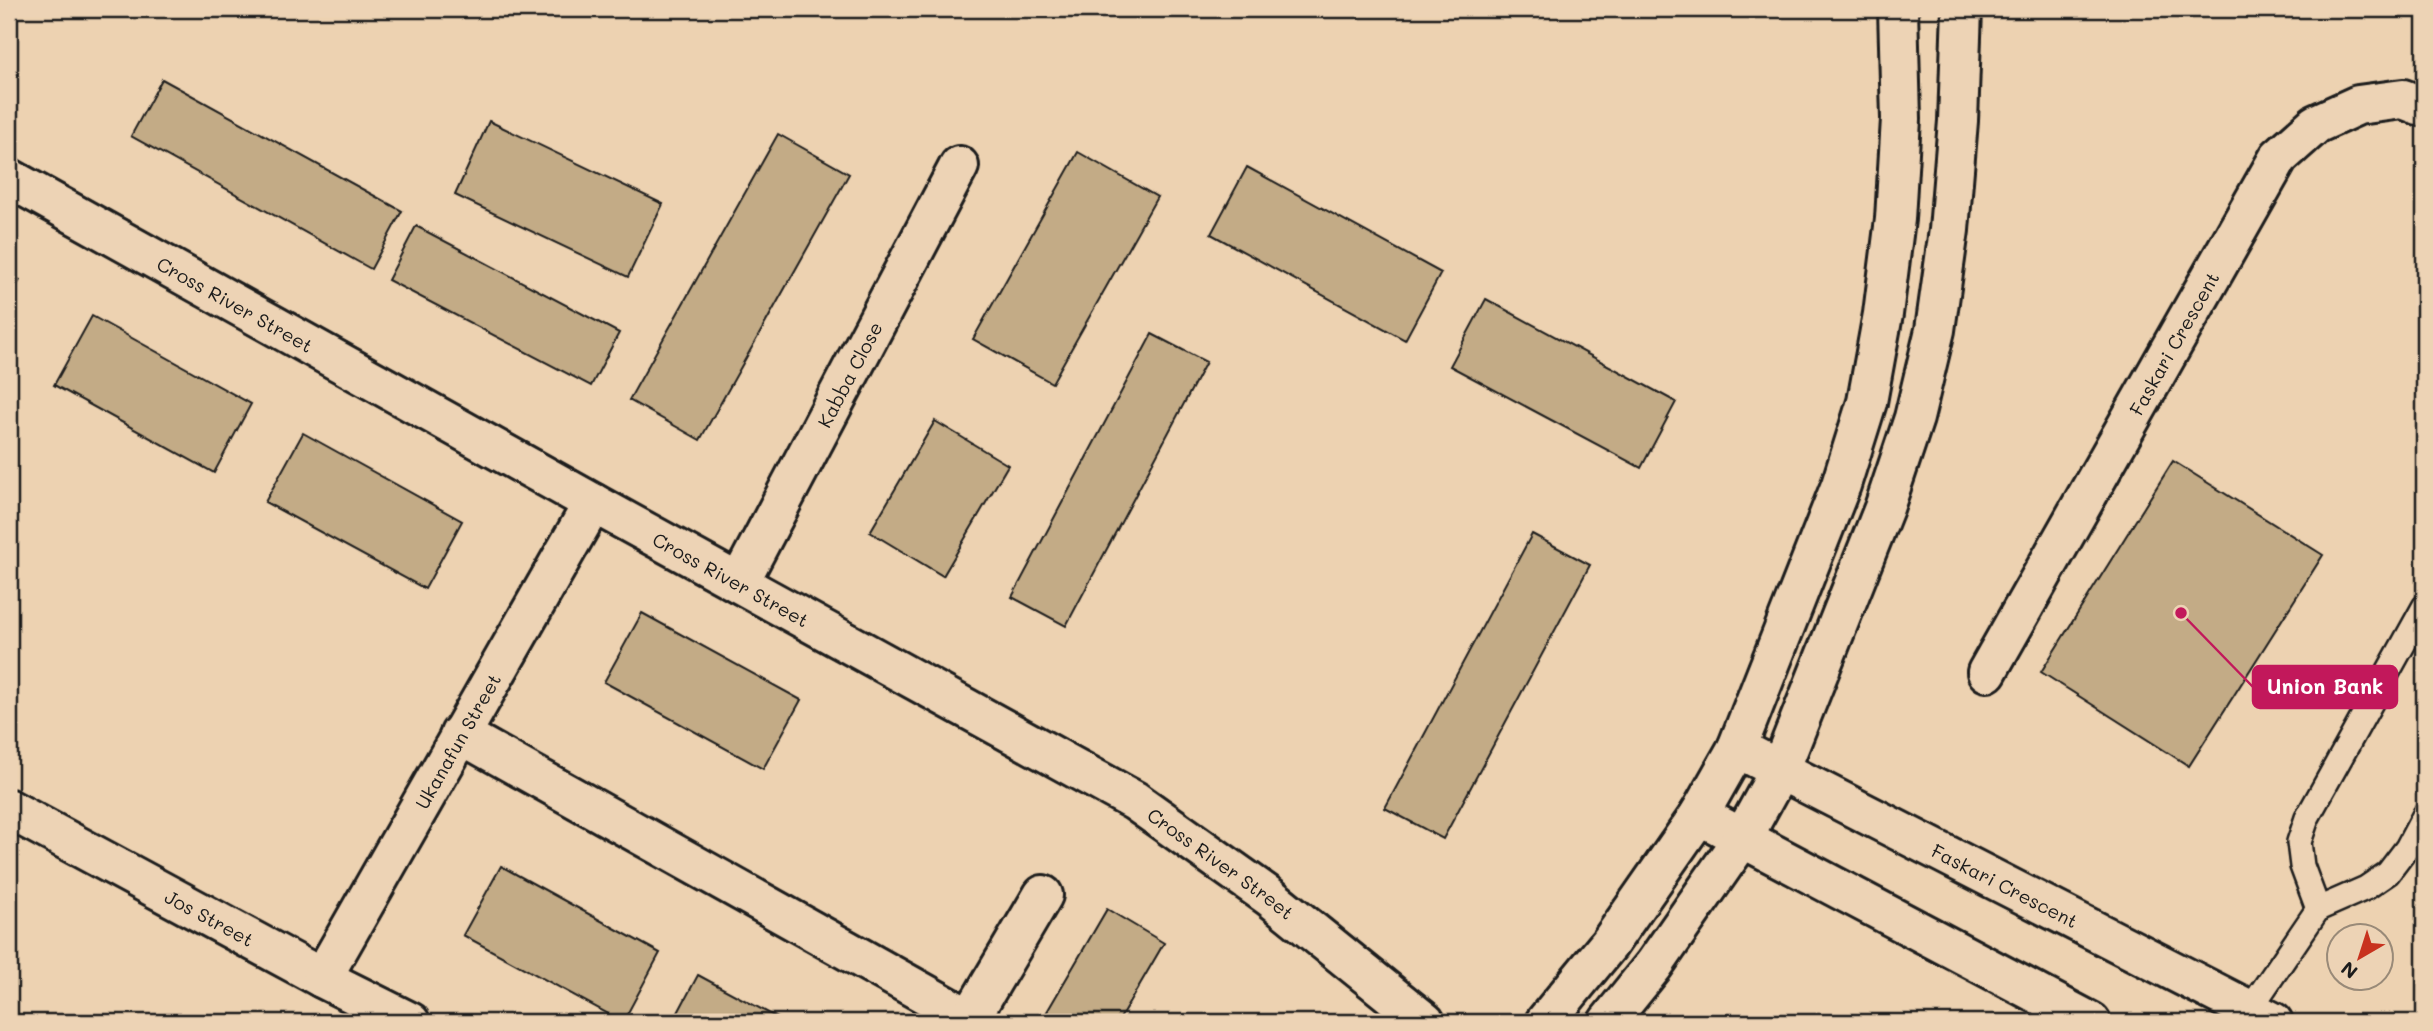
<svg xmlns="http://www.w3.org/2000/svg" width="2433" height="1031" viewBox="0 0 2433 1031" font-family="Mali,sans-serif">
<style>
.building{fill:#c3ab86;stroke:#1c1c1c;stroke-width:2}
.lines{fill:none;stroke-linecap:round;stroke-linejoin:round}
.service-casing{stroke:#1c1c1c;stroke-width:28}
.minor-casing{stroke:#1c1c1c;stroke-width:44}
.tertiary-casing{stroke:#1c1c1c;stroke-width:44}
.service{stroke:#edd3b5;stroke-width:23}
.minor{stroke:#edd3b5;stroke-width:38}
.tertiary{stroke:#edd3b5;stroke-width:38}
.labels{text-anchor:middle;dominant-baseline:central;stroke-width:5;stroke-linejoin:round;paint-order:stroke}
.street-label{font-size:19px;fill:#1c1c1c;stroke:#edd3b5}
.leader{fill:none;stroke:#c2185b;stroke-width:2.5}
.callout-dot{fill:#c2185b;stroke:#edd3b5;stroke-width:2.5}
.callout{fill:#c2185b;stroke:#c2185b;stroke-width:2.5}
.callout-label{font-size:21px;text-anchor:middle;font-weight:bold;fill:#fff}
</style>
<rect width="100%" height="100%" fill="#edd2b1"/>
<filter id="ink" filterUnits="userSpaceOnUse"><feTurbulence type="fractalNoise" baseFrequency=".0143" numOctaves="2"/><feDisplacementMap in="SourceGraphic" scale="14" xChannelSelector="R" yChannelSelector="G"/><feConvolveMatrix kernelMatrix="1 2 1 2 8 2 1 2 1" color-interpolation-filters="sRGB"/></filter>
<g filter="url(#ink)">
<g class="building">
<path d="M162 79 402 211 371 269 131 136Z"/>
<path d="M489 121 663 204 628 277 455 195Z"/>
<path d="M778 134 849 174 700 440 629 400Z"/>
<path d="M1078 152 1157 197 1052 383 973 339Z"/>
<path d="M1247 167 1441 273 1405 340 1211 234Z"/>
<path d="M416 226 619 333 591 386 388 280Z"/>
<path d="M9 274 20 280 9 300Z"/>
<path d="M1486 299 1676 402 1641 468 1450 366Z"/>
<path d="M92 316 251 404 214 473 54 385Z"/>
<path d="M1152 334 1206 362 1066 626 1012 597Z"/>
<path d="M935 421 1008 465 943 576 870 532Z"/>
<path d="M303 433 462 521 425 589 265 502Z"/>
<path d="M2173 461 2323 555 2189 766 2041 672Z"/>
<path d="M1532 534 1590 565 1443 839 1385 808Z"/>
<path d="M642 613 801 700 763 769 604 682Z"/>
<path d="M501 866 660 953 623 1022 463 935Z"/>
<path d="M1107 909 1164 943 1118 1022H1041Z"/>
<path d="M698 975 785 1022H673Z"/>
</g>
<g class="lines">
<g class="service-casing">
<g id="service">
<path d="M2318 909 2302 866 2299 842 2307 818 2424 607"/>
<path d="M2250 1009 2318 909 2366 888 2388 873 2407 848 2424 816"/>
</g>
</g>
<g class="minor-casing">
<g id="minor">
<path id="s1" d="M9 178 593 503 1135 801 1270 897 1425 1022"/>
<path id="s2" d="M739 583 959 166"/>
<path id="s3" d="M1987 672 2279 157 2316 124 2358 105 2403 99 2424 107"/>
<path d="M460 734 970 1019"/>
<path id="s4" d="M1737 748 2273 1022"/>
<path id="s5" d="M9 809 322 978 410 1022"/>
<path d="M1699 815 2091 1022"/>
<path id="s6" d="M322 978 593 503"/>
<path d="M968 1022 1043 895"/>
</g>
</g>
<g class="tertiary-casing">
<g id="tertiary">
<path d="M1545 1022 1609 944 1699 815 1737 748 1841 485 1867 402 1883 314 1895 219 1901 119 1898 9"/>
<path d="M1608 1022 1654 965 1743 837 1780 770 1884 508 1914 418 1935 330 1949 230 1958 121 1962 9"/>
</g>
</g>
<use href="#service" class="service"/>
<use href="#minor" class="minor"/>
<use href="#tertiary" class="tertiary"/>
</g>
</g>
<g class="labels">
<g class="street-label">
<text stroke="none"><textPath href="#s1" startOffset="259">Cross River Street</textPath></text>
<text stroke="none"><textPath href="#s3" startOffset="378">Faskari Crescent</textPath></text>
<text stroke="none"><textPath href="#s2" startOffset="236">Kabba Close</textPath></text>
<text stroke="none"><textPath href="#s1" startOffset="826">Cross River Street</textPath></text>
<text stroke="none"><textPath href="#s6" startOffset="273">Ukanafun Street</textPath></text>
<text stroke="none"><textPath href="#s1" startOffset="1393">Cross River Street</textPath></text>
<text stroke="none"><textPath href="#s4" startOffset="301">Faskari Crescent</textPath></text>
<text stroke="none"><textPath href="#s5" startOffset="228">Jos Street</textPath></text>
</g>
</g>
<path class="leader" d="M2181 613L2253 687"/>
<circle class="callout-dot" cx="2181" cy="613" r="7"/>
<rect class="callout" x="2253" y="666" width="144" height="42" rx="7"/>
<g class="callout-label">
<text x="2325" y="694">Union Bank</text>
</g>
<rect width="2433" height="1031" fill="none" stroke="#edd3b5" stroke-width="35"/>
<rect x="18" y="18" width="2398" height="996" fill="none" stroke="#1c1c1c" stroke-width="2.5" filter="url(#ink)"/>
<g transform="translate(2360 957) rotate(219)"><circle r="33" fill="#edd3b5" stroke="#998a78" stroke-width="2"/>
<path d="M0-5L12 26L0 18L-12 26Z" fill="#c8321e"/>
<text y="-10" font-size="19" font-weight="bold" text-anchor="middle" fill="#1c1c1c">N</text>
</g>
</svg>
